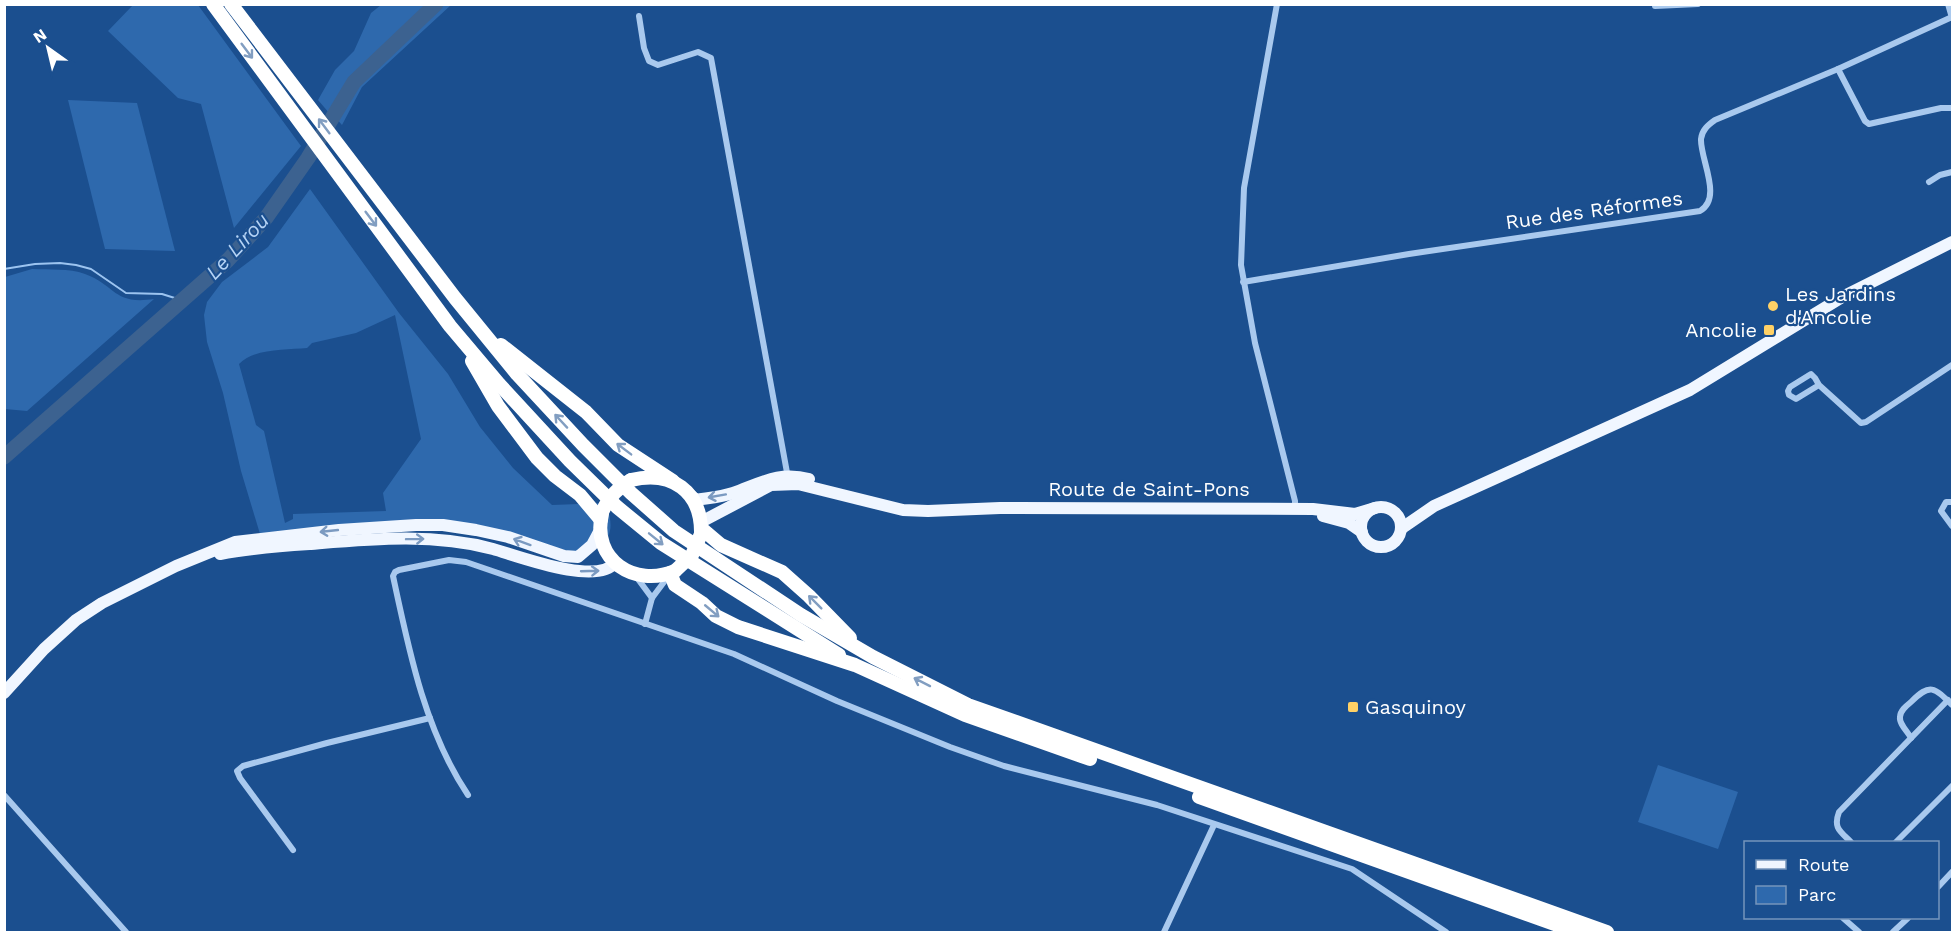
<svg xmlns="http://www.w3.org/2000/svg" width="1957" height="937" viewBox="0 0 1957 937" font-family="'Work Sans',sans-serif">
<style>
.green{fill:#2e69ad;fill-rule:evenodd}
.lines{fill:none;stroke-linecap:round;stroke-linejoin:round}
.stream{stroke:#9cc4f0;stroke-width:2}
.river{stroke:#3c6290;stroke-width:15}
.street{stroke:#a9c9ee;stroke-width:6}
.primary{stroke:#f0f6ff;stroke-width:12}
.highway{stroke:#fff;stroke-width:14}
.highway-bridge{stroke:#fff;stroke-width:14}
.oneway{stroke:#829ec1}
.oneway2{stroke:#7b9ac1}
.poi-dot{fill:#ffd166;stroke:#1b4f8f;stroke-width:2}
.labels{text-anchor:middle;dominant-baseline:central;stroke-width:4.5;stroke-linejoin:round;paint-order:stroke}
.street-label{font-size:20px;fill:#fff;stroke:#1b4f8f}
.poi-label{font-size:20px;fill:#fff;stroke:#1b4f8f;text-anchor:start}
.water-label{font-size:21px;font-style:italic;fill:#b5d3f5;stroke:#1b4f8f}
</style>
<rect width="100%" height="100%" fill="#1b4f8f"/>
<g class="green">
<path d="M441 4 451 5 362 87 342 125 335 117 358 82Z"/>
<path d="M133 5H198L301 146 234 228 201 104 178 98 108 31Z"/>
<path d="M381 5H430L353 79 330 114 318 100 335 70 354 51 371 13Z"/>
<path d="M68 100 137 103 175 251 105 249Z"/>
<path d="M310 189 399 313 448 374 480 427 513 468 552 505 605 503C618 532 608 549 577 553L481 528 260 534 241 471 223 393 207 342 204 315 207 302 222 282 268 247ZM395 315 421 439 383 493 386 511 293 514V519L285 523 264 431 256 425 239 364C255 348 286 350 307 348L312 343 356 333Z"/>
<path d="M32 269C49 270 69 268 85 274 117 286 113 305 154 299L27 411 5 409V277Z"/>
<path d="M1658 765 1738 792 1718 849 1638 822Z"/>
</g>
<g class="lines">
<path class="stream" d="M4 269 35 264 60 263 76 265 91 269 126 293 162 294 181 300"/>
<path class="river" d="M4 457 228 260 266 218 308 158 354 82 436 4"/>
<g class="street">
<path d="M1277 4 1244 188 1241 265 1255 343 1295 501V509"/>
<path d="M1655 4V6L1698 4"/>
<path d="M1948 4 1952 18"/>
<path d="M639 16 644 48 649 61 658 65 698 52 711 58 788 478"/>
<path d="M1838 69 1865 121 1869 124 1941 108H1952"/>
<path d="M1929 182 1940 175 1952 172"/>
<path d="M1243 282 1409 254 1700 211C1723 198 1700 159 1701 139 1702 130 1708 125 1715 120L1838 69 1952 17"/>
<path d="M1819 385 1796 399 1789 395 1788 391 1790 387 1811 374 1815 378 1819 385 1861 423 1866 422 1952 365"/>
<path d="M1952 502H1946L1941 511 1952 526"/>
<path d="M635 575 652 598"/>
<path d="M645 624 652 598 664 582 663 576"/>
<path d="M1911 738C1908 732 1899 724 1900 717 1900 711 1906 706 1911 702 1930 683 1934 687 1952 705"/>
<path d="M4 795 126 932"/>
<path d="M468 795C425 731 409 651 393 576L395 572 399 570 449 560 466 562 734 654 837 701 950 747 1004 766 1157 805 1352 869 1446 932"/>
<path d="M1851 842C1840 831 1833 828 1839 812L1948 700"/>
<path d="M1896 842 1952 786"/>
<path d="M293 850 240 778 237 771 243 766 327 743 430 718"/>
<path d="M1938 887 1952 872"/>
<path d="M1843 918 1859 932"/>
<path d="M1164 932 1214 825"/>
<path d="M1893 932 1908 918"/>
</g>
<g class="primary">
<path d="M1838 299 1952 242"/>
<path d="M687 492 696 500C708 498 721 497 733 493 761 483 779 471 809 479"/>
<circle cx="1381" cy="527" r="20"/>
<path d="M1323 516 1349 523 1362 532"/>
<path d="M701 522 771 485 798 484 903 510 928 511 1000 508 1313 509 1355 514 1375 508"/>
<path d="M1402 528 1434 506 1690 390 1844 296"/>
<path d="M220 554C250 548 281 546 311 544 372 539 433 533 493 549 518 556 596 586 615 563"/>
<path d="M4 693 44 649 76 620 102 603 176 566 235 542 339 530 416 525H443L476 530 508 537 564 556 578 557 592 545 600 530"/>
</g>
<g class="highway">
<path d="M213 4 450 326 499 384 570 461 617 507 661 543 839 655"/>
<path d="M231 4 455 298 517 374 583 445 631 493 674 531 801 615 873 657 968 705 1607 932"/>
<path d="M501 345 586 412 618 445 673 481"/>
<path d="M472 361 498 406 537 458 555 476 580 495 601 520"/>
<path d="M631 480C671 470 702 491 701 534"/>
<path d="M602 514C591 560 635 588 675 571"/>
<path d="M701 528 721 545 782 572 809 596 850 638"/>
<path d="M670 573 675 585 702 603 716 616 738 627 855 665 965 715 1090 759"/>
<path d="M1199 797 1577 932"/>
</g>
<g class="highway-bridge">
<path d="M603 510C610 496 618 488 631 480"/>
<path d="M675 571 692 555 701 534"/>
</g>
</g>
<defs><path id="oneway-shaft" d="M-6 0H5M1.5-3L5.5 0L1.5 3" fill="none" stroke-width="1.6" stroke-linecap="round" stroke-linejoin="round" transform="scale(1.5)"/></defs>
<g class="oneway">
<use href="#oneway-shaft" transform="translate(247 51) rotate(53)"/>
<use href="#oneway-shaft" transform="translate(324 126) rotate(-127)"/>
<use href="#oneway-shaft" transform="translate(371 219) rotate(53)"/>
<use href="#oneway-shaft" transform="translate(561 421) rotate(-133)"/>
<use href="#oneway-shaft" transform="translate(624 449) rotate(-143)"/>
<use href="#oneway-shaft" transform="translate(656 539) rotate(39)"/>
<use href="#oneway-shaft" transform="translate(815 602) rotate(-135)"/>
<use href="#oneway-shaft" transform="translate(712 611) rotate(40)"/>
<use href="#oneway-shaft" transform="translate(922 682) rotate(-153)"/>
</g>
<g class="oneway2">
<use href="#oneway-shaft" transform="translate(717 496) rotate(170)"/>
<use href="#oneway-shaft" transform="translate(329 531) rotate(174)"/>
<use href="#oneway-shaft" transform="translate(415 539) rotate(-1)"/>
<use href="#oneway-shaft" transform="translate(522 542) rotate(-160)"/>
<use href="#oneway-shaft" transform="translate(590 571) rotate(-2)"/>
</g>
<g class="poi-dot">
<circle cx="1773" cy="306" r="6"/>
<rect x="1763" y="324" width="12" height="12" rx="3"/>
<rect x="1347" y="701" width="12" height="12" rx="3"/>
</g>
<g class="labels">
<g class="street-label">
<text transform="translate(1594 210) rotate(-8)">Rue des Réformes</text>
<text x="1149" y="489">Route de Saint-Pons</text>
</g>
<g class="poi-label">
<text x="1785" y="294">Les Jardins<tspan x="1785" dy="23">d'Ancolie</tspan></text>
<text x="1757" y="330" text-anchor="end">Ancolie</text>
<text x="1365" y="707">Gasquinoy</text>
</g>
<g class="water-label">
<text transform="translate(237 246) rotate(-47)">Le Lirou</text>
</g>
</g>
<rect width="1957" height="937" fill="none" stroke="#ffffff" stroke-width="12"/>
<rect x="1744" y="841" width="195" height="78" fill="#1b4f8f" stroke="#7695bc" stroke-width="1.5"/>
<rect x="1756" y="860" width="30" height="9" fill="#f0f6ff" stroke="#7695bc" stroke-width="1.5"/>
<text x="1798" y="871" font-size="18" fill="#ffffff">Route</text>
<rect x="1756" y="886" width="30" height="18" fill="#2e69ad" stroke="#7695bc" stroke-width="1.5"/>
<text x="1798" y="901" font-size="18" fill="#ffffff">Parc</text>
<g transform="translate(48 48) rotate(326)" stroke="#1b4f8f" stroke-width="4.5" paint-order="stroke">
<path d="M0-4.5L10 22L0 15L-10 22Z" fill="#ffffff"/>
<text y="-9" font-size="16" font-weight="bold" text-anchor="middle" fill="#ffffff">N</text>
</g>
</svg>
